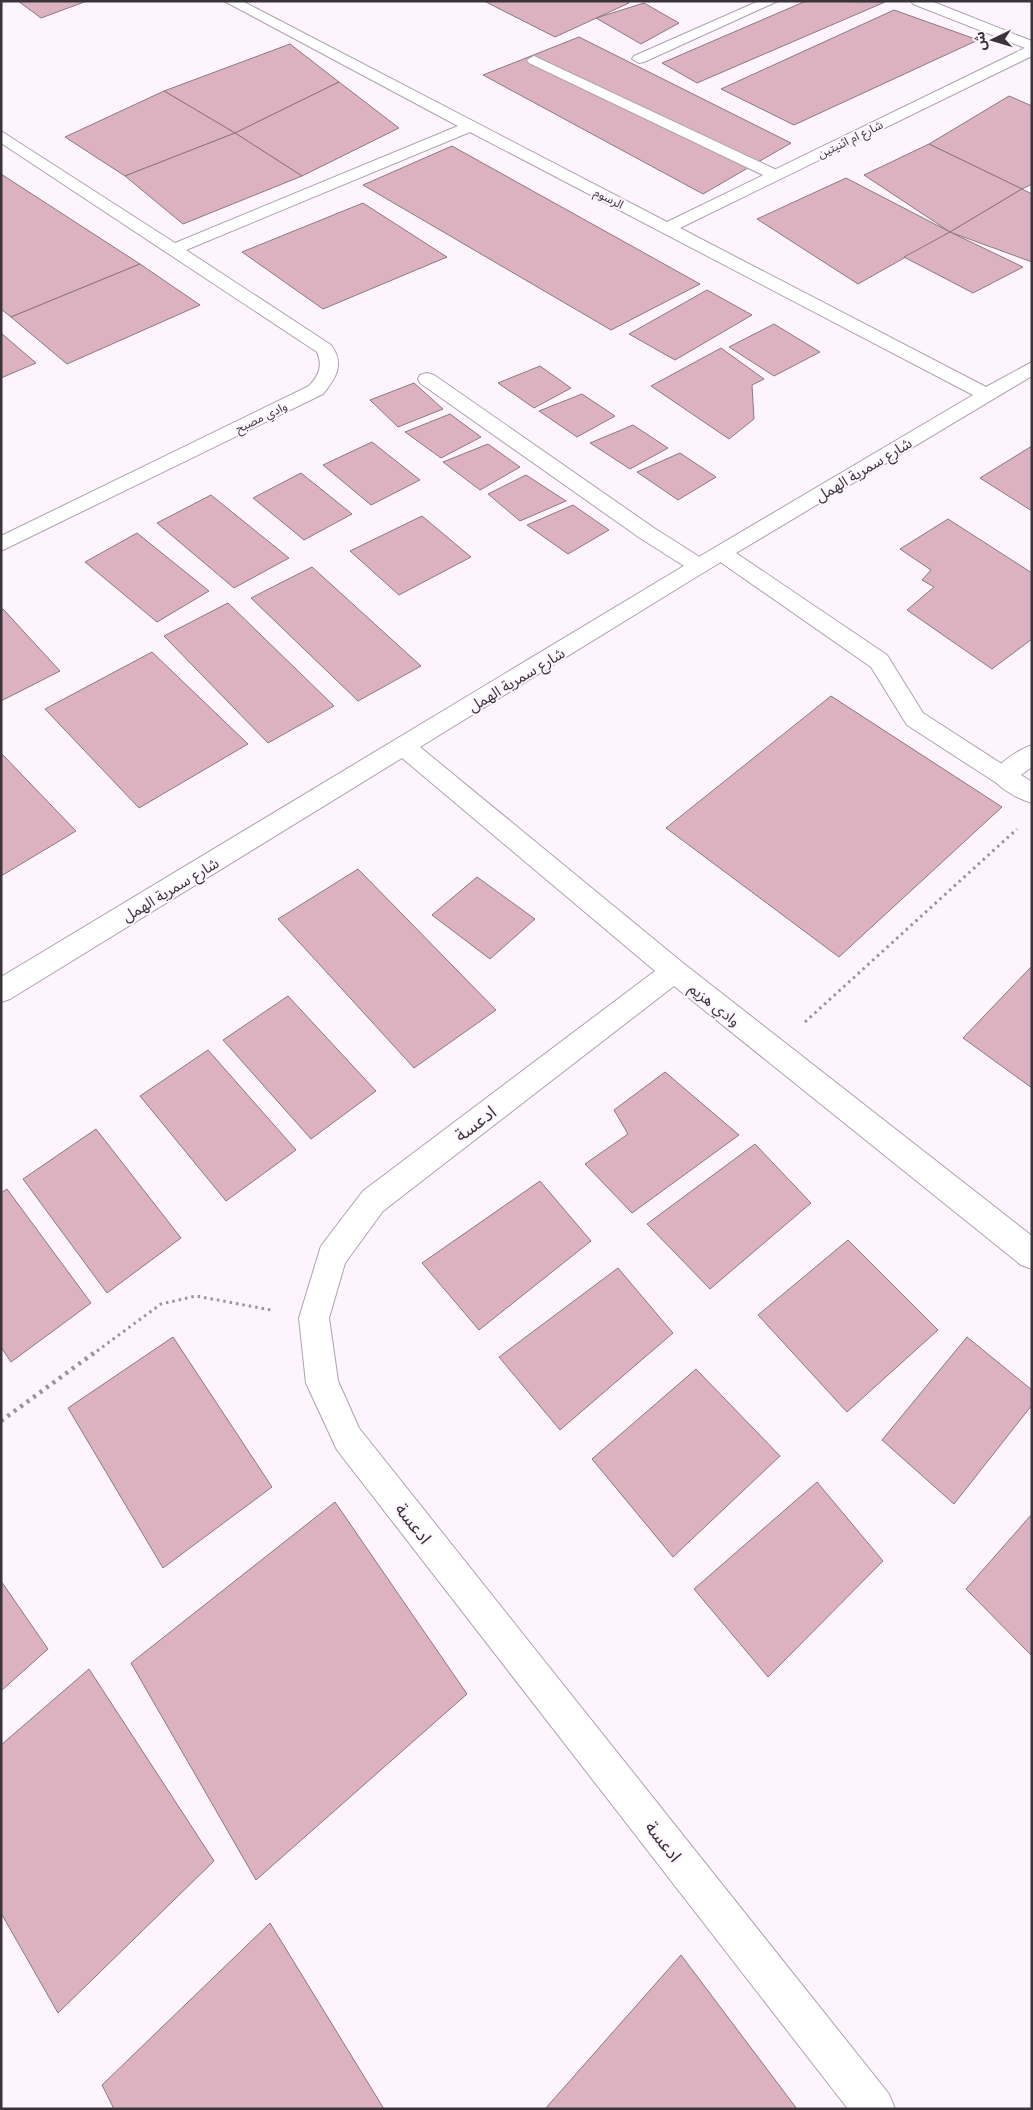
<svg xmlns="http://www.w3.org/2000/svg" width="1033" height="2110" viewBox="0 0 1033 2110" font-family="'Open Sans','Noto Sans Arabic',sans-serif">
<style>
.building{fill:#ddb2c0;stroke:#8c787e}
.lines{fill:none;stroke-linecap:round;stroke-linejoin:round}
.lane-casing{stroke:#afa1b0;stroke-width:2}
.street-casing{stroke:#afa1b0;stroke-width:2}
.path-far1{stroke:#9b939b;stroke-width:3;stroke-dasharray:2.5 4;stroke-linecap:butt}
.path{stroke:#9b939b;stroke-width:4.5;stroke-dasharray:3 5;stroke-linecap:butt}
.lane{fill:#fff;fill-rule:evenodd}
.street{fill:#fff;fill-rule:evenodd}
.labels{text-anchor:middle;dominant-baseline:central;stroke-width:4;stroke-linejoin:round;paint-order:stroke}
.far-street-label{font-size:12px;fill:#3a343a;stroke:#fdf4fe}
.street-label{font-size:15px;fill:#3a343a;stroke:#fdf4fe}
.near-street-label{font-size:18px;fill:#3a343a;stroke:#fdf4fe}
</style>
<rect width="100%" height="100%" fill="#fdf4fe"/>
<g class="building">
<path d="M18 1H87L41 18Z"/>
<path d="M484 1H626L629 3 555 37Z"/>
<path d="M806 1 885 2 697 83 662 63Z"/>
<path d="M644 3 679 23 641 44 596 18Z"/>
<path d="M894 10 978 40 794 125 721 89Z"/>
<path d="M579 37 791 143 703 194 483 75Z"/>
<path d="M290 44 339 82 235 133 164 91Z"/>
<path d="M339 82 399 128 302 176 235 133Z"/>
<path d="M164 91 235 133 125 176 65 137Z"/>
<path d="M1009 96 1032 106V184L1022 189 929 144Z"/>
<path d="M235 133 302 176 183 224 125 176Z"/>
<path d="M929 144 1022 189 950 232 864 175Z"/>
<path d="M452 146 700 284 611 330 363 185Z"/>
<path d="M1 174 140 264 11 317 1 309Z"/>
<path d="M846 178 950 232 858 284 757 219Z"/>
<path d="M1022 189 1032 194V262L950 232Z"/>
<path d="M363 203 447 257 323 309 242 252Z"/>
<path d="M950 232 1023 267 973 293 904 257Z"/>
<path d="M140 264 200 305 67 364 11 317Z"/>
<path d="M707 290 752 315 675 360 629 334Z"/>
<path d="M774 324 820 352 774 376 729 347Z"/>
<path d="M1 333 36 363 1 378Z"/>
<path d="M721 348 764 379 752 385 754 419 729 439 651 386Z"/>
<path d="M540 366 571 388 534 408 498 383Z"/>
<path d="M414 383 443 409 398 427 370 400Z"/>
<path d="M582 394 615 416 577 437 539 411Z"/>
<path d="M450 414 481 437 441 458 405 432Z"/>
<path d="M633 425 668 448 630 469 590 443Z"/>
<path d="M372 442 420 480 371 505 323 465Z"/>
<path d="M488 444 520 467 480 490 443 462Z"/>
<path d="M1032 446V511L980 478Z"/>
<path d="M680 453 716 477 678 500 637 472Z"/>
<path d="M301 473 352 514 304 540 253 498Z"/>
<path d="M526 475 566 501 520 521 488 494Z"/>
<path d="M211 495 289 558 234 588 157 523Z"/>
<path d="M573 505 609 530 568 554 527 525Z"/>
<path d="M422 516 471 557 399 595 350 551Z"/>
<path d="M948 519 1032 573V639L992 669 907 610 934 587 922 580 931 570 900 549Z"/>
<path d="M137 533 209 591 157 622 85 562Z"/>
<path d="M312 567 421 666 358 701 251 598Z"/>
<path d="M228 603 334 706 268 743 164 636Z"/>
<path d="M3 609 60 671 1 701V610Z"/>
<path d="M152 652 248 744 139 808 45 709Z"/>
<path d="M831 696 1002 807 839 957 666 828Z"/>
<path d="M1 753 76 831 1 876Z"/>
<path d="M358 869 496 1010 414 1068 278 919Z"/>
<path d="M477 877 535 919 490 959 432 915Z"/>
<path d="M1032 966V1088L963 1038Z"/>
<path d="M288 996 376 1091 311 1139 223 1040Z"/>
<path d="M208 1050 296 1150 226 1201 140 1096Z"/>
<path d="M665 1072 739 1135 632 1213 585 1164 628 1134 614 1110Z"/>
<path d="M96 1129 181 1238 107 1293 23 1179Z"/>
<path d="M755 1144 811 1203 710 1289 647 1224Z"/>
<path d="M540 1181 591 1241 479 1330 422 1263Z"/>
<path d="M7 1189 91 1303 11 1362 1 1347V1193Z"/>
<path d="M848 1240 938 1330 847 1412 758 1315Z"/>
<path d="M618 1268 673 1333 560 1430 499 1357Z"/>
<path d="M173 1337 272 1487 163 1568 68 1408Z"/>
<path d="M967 1337 1032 1390V1405L954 1504 882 1440Z"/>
<path d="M696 1369 780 1456 673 1557 592 1459Z"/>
<path d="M817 1482 883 1561 768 1677 694 1589Z"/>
<path d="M335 1502 467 1694 256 1880 131 1663Z"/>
<path d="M1032 1514V1656L966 1589Z"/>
<path d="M1 1581 48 1649 1 1691Z"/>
<path d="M89 1669 214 1861 58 2013 1 1913V1745Z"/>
<path d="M270 1923 384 2109H114L102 2085Z"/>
<path d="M681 1955 797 2109H545Z"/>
</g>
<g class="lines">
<g class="lane-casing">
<g id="lane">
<path d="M759 1H778L644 62 639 63 632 59 634 56Z"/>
<path d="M534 56 781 172 783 175 781 178H769L529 63 527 60Z"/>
<path d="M427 373 434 375 654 528 706 561 710 566 706 571 699 573 692 571 640 538 420 383 418 379 420 375Z"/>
<path d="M723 547 730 549 887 655 923 713 1011 770 1015 776 1011 782 1003 785 995 782 907 725 871 667 716 559 713 554 716 549Z"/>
</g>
</g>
<g class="street-casing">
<g id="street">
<path d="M224 1H242L667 222 1025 48 913 4 911 1H931L1032 41V56L680 228 986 387 1032 362V376L706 571 420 747 683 963 1032 1236V1269L1021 1265 674 986 383 1211 345 1263 329 1318 338 1381 359 1428 889 2094 895 2109H848L337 1450 306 1383 299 1318 321 1246 363 1191 655 971 402 758 10 999 1 1002V977L692 561 973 395 470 132 186 250 331 345C345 364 336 378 323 394L1 551V536L309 386C319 375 323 366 317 352L1 143V131L175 243 458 126Z"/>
<path d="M1032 745V767L1021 775 1032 782V803C1018 799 998 788 991 776 998 763 1018 750 1032 745Z"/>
</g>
</g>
<g class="path-far1">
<path d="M805 1022 1017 829"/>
<path d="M97 1351 161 1304 196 1296 271 1310"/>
</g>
<path class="path" d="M1 1421 98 1350"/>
<use href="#lane" class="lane"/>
<use href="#street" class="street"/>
</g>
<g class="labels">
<g class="far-street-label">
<text transform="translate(850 139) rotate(-26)">شارع ام اثنيتين</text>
<text transform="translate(609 198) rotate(27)">الرسوم</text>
<text transform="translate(261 417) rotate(-26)">وادي مصبح</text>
</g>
<g class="street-label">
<text transform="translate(863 469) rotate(-31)">شارع سمرية الهمل</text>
<text transform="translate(516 679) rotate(-31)">شارع سمرية الهمل</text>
<text transform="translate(170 889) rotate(-31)">شارع سمرية الهمل</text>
<text transform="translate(715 1004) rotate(38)">وادي هزيم</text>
</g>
<g class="near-street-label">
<text transform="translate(475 1123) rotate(-37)">ادعسة</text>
<text transform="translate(414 1523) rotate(52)">ادعسة</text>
<text transform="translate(664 1841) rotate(52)">ادعسة</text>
</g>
</g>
<rect width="1033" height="2110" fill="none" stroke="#3a343a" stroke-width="5"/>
<g transform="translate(993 40) rotate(265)" stroke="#fdf4fe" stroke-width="4" paint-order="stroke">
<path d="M0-4L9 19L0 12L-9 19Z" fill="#3a343a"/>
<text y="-8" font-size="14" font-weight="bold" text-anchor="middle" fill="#3a343a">ش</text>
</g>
</svg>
